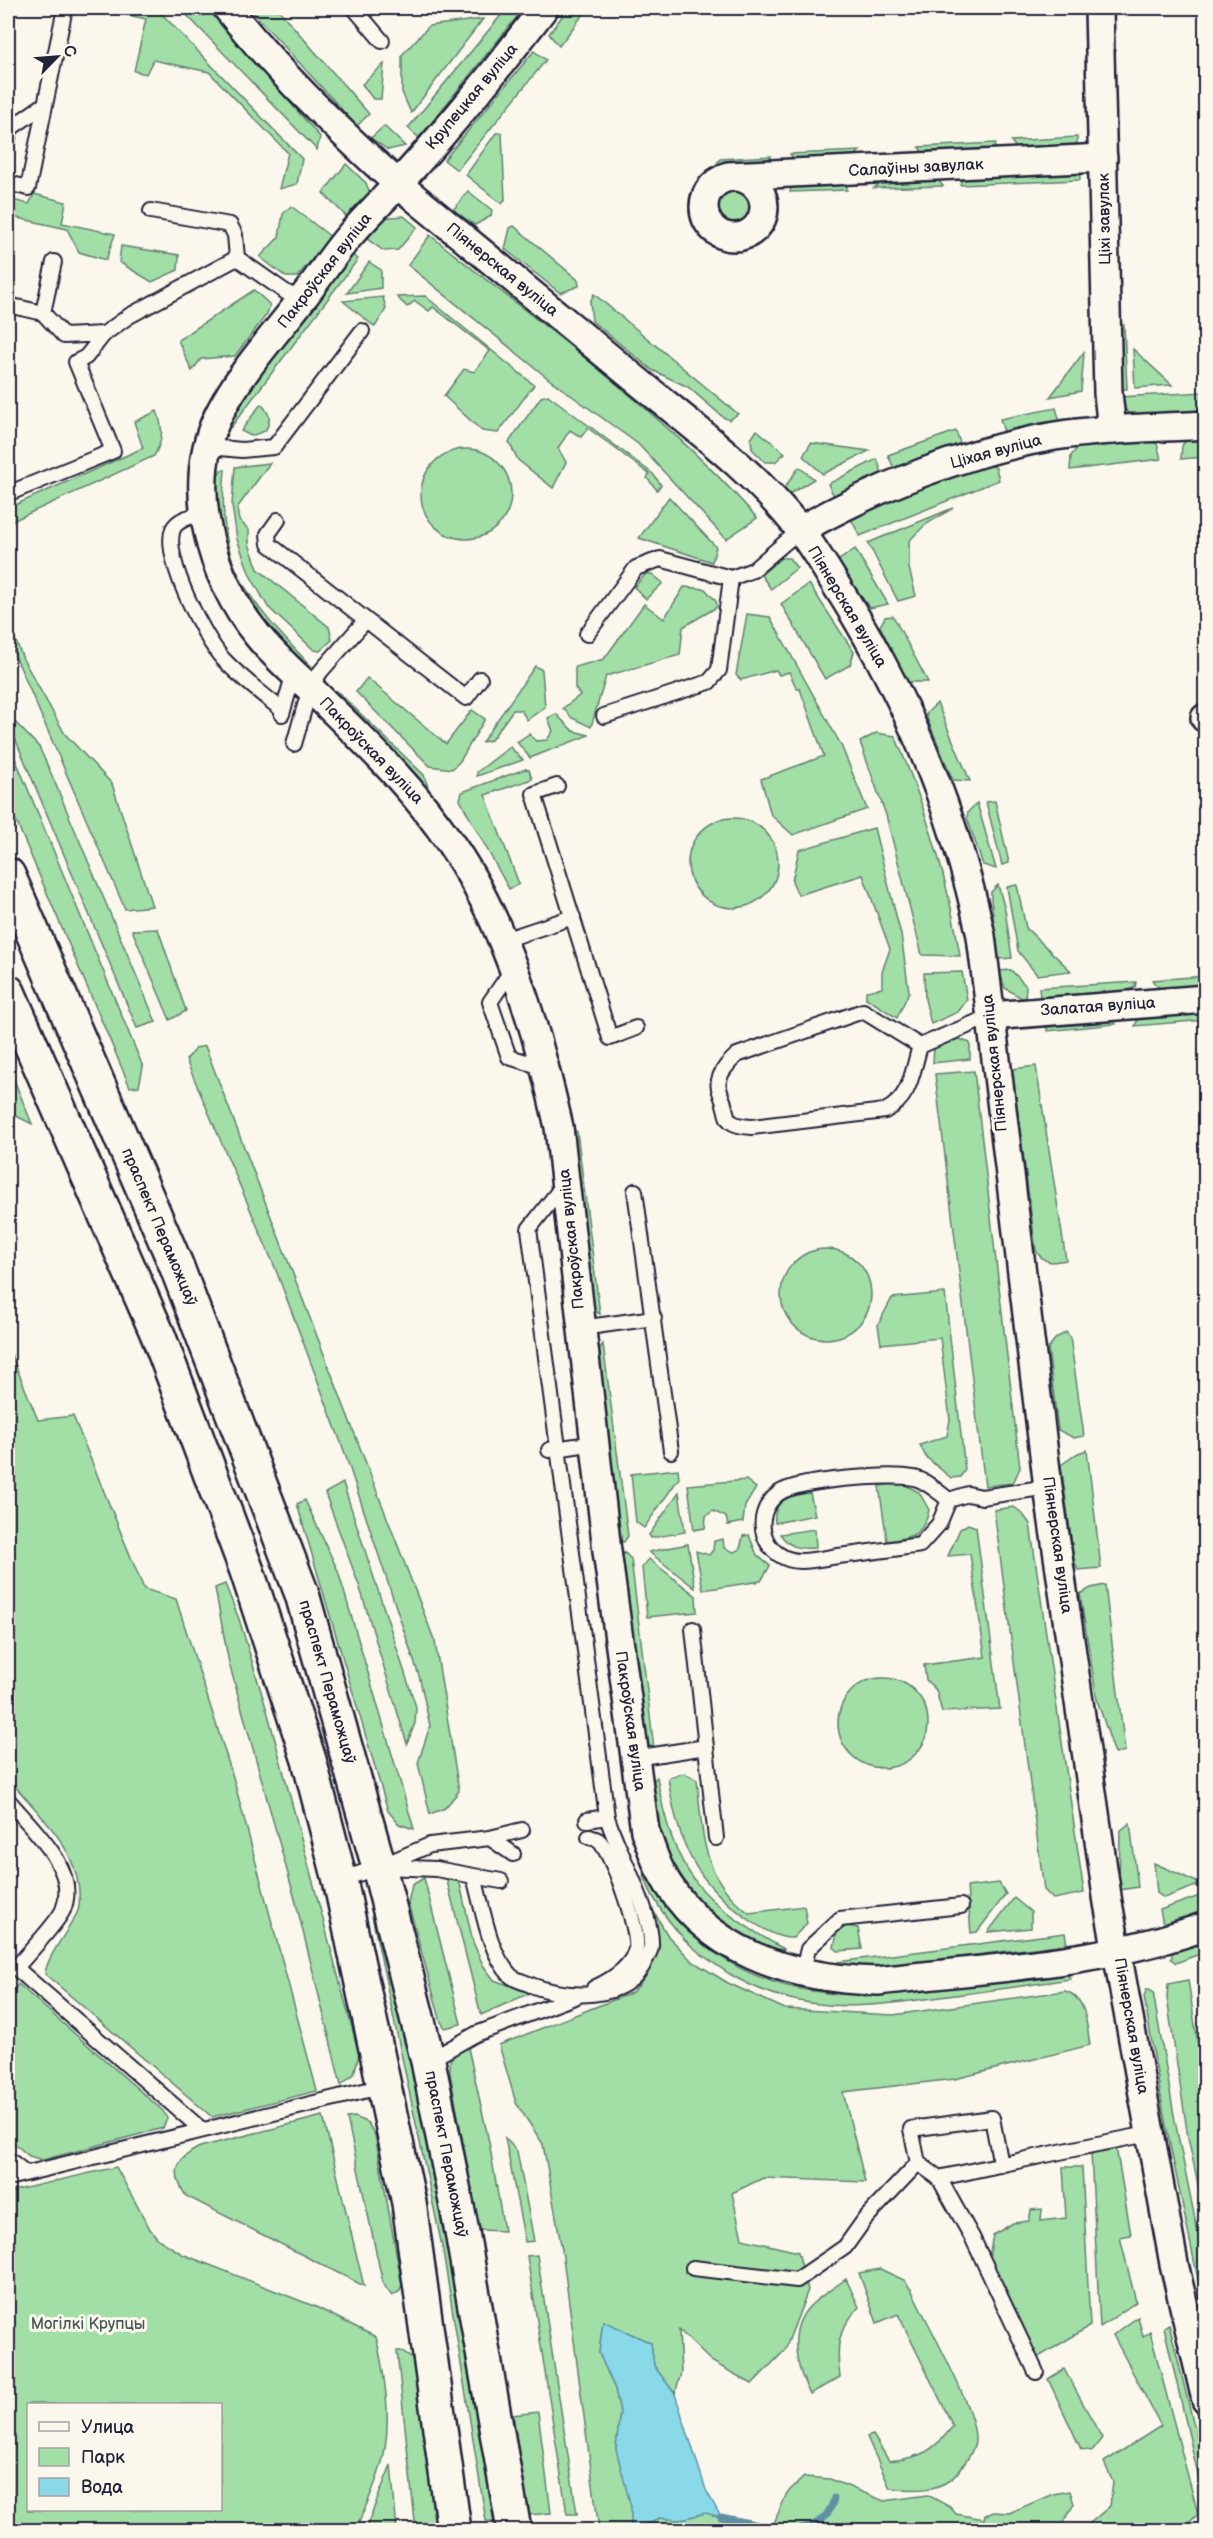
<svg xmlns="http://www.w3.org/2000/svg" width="1213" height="2538" viewBox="0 0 1213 2538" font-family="'Balsamiq Sans',sans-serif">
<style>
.green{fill:#a1dfa7;stroke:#628071;stroke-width:1.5;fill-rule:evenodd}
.water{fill:#8ad9e8;stroke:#6090a3;stroke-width:1.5}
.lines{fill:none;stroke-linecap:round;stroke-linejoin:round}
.stream{stroke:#6090a3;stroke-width:7}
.lane-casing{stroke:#22223b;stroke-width:18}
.street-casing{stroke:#22223b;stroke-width:32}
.primary-casing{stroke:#22223b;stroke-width:38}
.lane{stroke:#fbf7ec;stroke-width:14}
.street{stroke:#fbf7ec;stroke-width:27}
.primary{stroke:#fbf7ec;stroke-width:33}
.labels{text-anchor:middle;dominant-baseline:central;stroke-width:6;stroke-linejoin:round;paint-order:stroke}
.street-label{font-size:16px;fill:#22223b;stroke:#fbf7ec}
.park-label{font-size:16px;fill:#485b5b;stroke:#fbf7ec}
</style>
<rect width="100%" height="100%" fill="#fbf7ec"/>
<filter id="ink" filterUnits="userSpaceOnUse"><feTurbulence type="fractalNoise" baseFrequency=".0167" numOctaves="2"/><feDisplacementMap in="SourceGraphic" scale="12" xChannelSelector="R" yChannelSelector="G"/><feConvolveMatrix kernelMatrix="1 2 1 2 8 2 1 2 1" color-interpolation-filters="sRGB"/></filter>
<g filter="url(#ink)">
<g class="green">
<path d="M97 8H156L302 159 297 184 279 189 288 153 209 72 153 60 146 74 134 71 146 19Z"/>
<path d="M180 8H208L320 137 317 150Z"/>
<path d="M249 8H277L369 114 357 126Z"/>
<path d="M507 8H524L419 138 408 128Z"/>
<path d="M568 8H588L559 46 549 34Z"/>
<path d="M483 19 411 113 402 92V55L429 26Z"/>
<path d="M534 51 546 60 457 170 444 160Z"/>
<path d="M384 64 381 99H373L362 84Z"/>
<path d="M384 126 405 146 388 150 371 138Z"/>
<path d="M18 130 12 167 8 166V138Z"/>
<path d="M496 133H502L505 200 502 204 466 175Z"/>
<path d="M1077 137V149L1022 151 1016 148 1011 141Z"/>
<path d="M996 143 994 150 924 155 919 147Z"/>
<path d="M860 151 849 160H794L790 154Z"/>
<path d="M771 156 764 166 713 169 720 159Z"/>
<path d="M346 164 366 183 372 198 354 224 323 193Z"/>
<path d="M1079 168 1080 180 960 185 963 174Z"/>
<path d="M934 175 943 186 874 188 888 177Z"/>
<path d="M846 179 847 190 790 192 793 183Z"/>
<circle cx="733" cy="208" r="19"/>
<path d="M468 191 492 210 491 216 475 225 453 210Z"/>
<path d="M34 194 66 202 62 223 115 234 106 260 79 252 67 229 8 216V199L29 204Z"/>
<path d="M291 206 331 237 297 277H286L260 257 279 237 283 214Z"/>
<path d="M404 216 417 227 398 250 384 251 363 236 379 218Z"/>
<path d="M514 226 578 280 579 286 560 293 505 249 510 228Z"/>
<path d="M430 235C541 325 662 410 757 518L726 539 638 444 550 380 408 265Z"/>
<path d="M121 246 179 255 178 270 152 282 119 262Z"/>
<path d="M349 253 358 259 231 427 229 420 233 411Z"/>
<path d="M369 262 381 270V288L347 293Z"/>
<path d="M254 290 270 305 267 314 235 356 201 359 192 371 178 340Z"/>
<path d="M594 294 738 414 729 420 723 417 688 387 652 370 592 321 590 302Z"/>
<path d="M425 296 534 385 498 433 482 431 444 396 464 369 474 372 490 351 433 307 429 311 415 301 407 307 397 297Z"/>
<path d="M383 297 386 309 375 327 343 301Z"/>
<path d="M1117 325H1124L1127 389H1119Z"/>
<path d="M1133 349 1172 385 1135 388Z"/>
<path d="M1084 352 1081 391 1050 397Z"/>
<path d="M1205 392V413L1136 416 1127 412 1120 397Z"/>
<path d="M548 395 653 474 661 485 657 490 647 478 649 474 588 428 581 437 570 430 558 448 566 462 553 488 518 460 509 442 541 397Z"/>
<path d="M261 404C270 413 272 420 265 431L251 436 241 431Z"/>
<path d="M1056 408 1060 422 1005 435 1000 419Z"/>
<path d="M157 411C163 428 164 439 154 456L8 523V508L143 448 134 422Z"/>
<path d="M757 430 785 453 775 462H765L752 449 751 439Z"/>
<path d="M956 431 961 446 896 473 888 455Z"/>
<path d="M1205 434V457L1181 459 1182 446 1187 438Z"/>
<path d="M1147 438 1157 444 1161 459 1070 470 1071 456 1077 448Z"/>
<path d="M811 443 869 451 823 474 803 456Z"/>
<circle cx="466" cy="494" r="45"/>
<path d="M877 459 882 473 879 480 835 498 828 484Z"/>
<path d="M270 463 237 508 239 520 249 530V544L258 569 329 627 332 640 320 651 314 650 268 607 250 575 237 539 232 505 235 467Z"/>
<path d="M988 463 996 468 999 480 860 536 848 513Z"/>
<path d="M799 467 814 479 788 495 783 490Z"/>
<path d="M221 470H225C215 567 250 602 313 668L306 673 274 643 221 555 215 482Z"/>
<path d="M669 497 716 547 712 562 639 538Z"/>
<path d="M953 508 925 525 909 541V568L916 596 898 601 868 543Z"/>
<path d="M855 549 888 604 870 608 835 563Z"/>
<path d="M781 558H789L797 568 771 589 761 575Z"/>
<path d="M646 574H652L663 583 646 599 634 587Z"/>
<path d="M809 584 854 652 850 665 825 679 781 604Z"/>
<path d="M684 587 705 589 716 601 717 607 683 627 680 655 606 676 591 727 572 718 563 708 580 695 575 688V667L604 659 644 604 664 619Z"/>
<path d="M747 614 770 617 841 745 867 809 793 835 771 815 761 779 824 756 800 689H797L789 672 779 675 776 670 741 680 736 675Z"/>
<path d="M893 616 928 682H907L880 626 885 617Z"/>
<path d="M8 621 23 659 65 734 112 784 152 906 125 909 8 639Z"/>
<path d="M535 666 542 670 545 707 527 720 521 710H513L491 740 482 742Z"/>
<path d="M367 678 446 744 472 710 485 719 460 761 452 769 430 766 356 692Z"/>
<path d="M337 691 424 775 428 787 419 785 338 703Z"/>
<path d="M937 703 970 781 953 780 927 718 926 714Z"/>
<path d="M556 714 573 731 589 735 530 758 517 742 529 734 536 741 547 740 553 731 548 718Z"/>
<path d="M13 720 39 747 50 771 156 1022 137 1028 9 724Z"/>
<path d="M876 733 895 736C926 808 948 879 960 956L922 955 886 815 860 742Z"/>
<path d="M8 741 143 1067 139 1086 130 1087 8 802Z"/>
<path d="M510 747 523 760 477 776V772Z"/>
<path d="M525 769 529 770 532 779 485 795 519 884 509 889 460 800 462 792Z"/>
<path d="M995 801 1009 863 1002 865 986 802Z"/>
<path d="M977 803 996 869 983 865 967 818 968 812Z"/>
<circle cx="733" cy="863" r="45"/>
<path d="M874 828 901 935 909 992 897 1018 866 998V991L882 988V972L890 949 863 875 798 895 792 881 799 850Z"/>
<path d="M998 885 1005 910 1012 958 999 959 991 900V892Z"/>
<path d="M1017 885 1026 928 1071 971 1037 975 1018 951 1007 887Z"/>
<path d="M158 929 186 1011 170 1020 132 930Z"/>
<path d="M1011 970 1026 986 1025 1000 1005 988 999 971Z"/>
<path d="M962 972 967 1000 958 1012 931 1024 925 999 924 973Z"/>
<path d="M1205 976V988C1189 989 1161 997 1152 980Z"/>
<path d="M1136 982 1135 987 1127 991 1040 997 1039 988Z"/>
<path d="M1205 1009V1020L1135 1026 1138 1019 1146 1011Z"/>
<path d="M1106 1014 1116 1024 1047 1031V1020Z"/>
<path d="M959 1039 970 1043V1059L933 1063 934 1047Z"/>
<path d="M205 1046 435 1642 459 1791 445 1808 430 1814 418 1763 430 1726 420 1679 343 1448 274 1265 186 1060 196 1048Z"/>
<path d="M8 1065 32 1124 8 1112Z"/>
<path d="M1036 1066 1066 1260C1051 1263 1045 1264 1036 1251L1012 1069Z"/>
<path d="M974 1071 1020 1468 1013 1483 985 1486 935 1074Z"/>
<path d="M573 1129 577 1132 600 1314 592 1309 570 1131Z"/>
<circle cx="826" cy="1294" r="45"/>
<path d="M945 1293 965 1470 960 1477 951 1478 926 1457 920 1445 947 1436 950 1420 940 1338 881 1344 878 1325 892 1298Z"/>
<path d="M1066 1332 1070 1337 1084 1436 1074 1438 1058 1430 1048 1348 1055 1339Z"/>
<path d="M603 1344 628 1536 624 1542 616 1540 595 1356Z"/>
<path d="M8 1347 38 1420 73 1416 144 1589 176 1599 233 1777 317 2091 212 2117 45 1974C47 1956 69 1930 77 1913 81 1905 79 1898 79 1890 75 1844 36 1812 8 1778Z"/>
<path d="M1087 1450 1101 1568 1078 1570 1074 1560 1061 1465 1078 1453Z"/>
<path d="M678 1469 679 1478 644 1528 636 1522 631 1474Z"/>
<path d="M746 1480 756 1488 745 1506 743 1522 728 1525 726 1517 713 1511 706 1516 705 1528 694 1530 688 1485Z"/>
<path d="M343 1483 416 1707 415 1723 407 1744 360 1588 325 1493Z"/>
<path d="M901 1483 919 1492 929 1510C924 1535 911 1538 887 1541L879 1486Z"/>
<path d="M679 1492 685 1532 651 1538 649 1535Z"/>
<path d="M810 1493 815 1515 775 1523C772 1500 791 1495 810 1493Z"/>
<path d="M305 1500 338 1571 414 1829 399 1824 388 1811 297 1504Z"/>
<path d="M1014 1507 1022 1513 1030 1524 1084 1893 1053 1899 1044 1890 994 1510Z"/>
<path d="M968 1524 976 1527 1000 1709 942 1712 936 1690 926 1680 924 1665 985 1657 970 1554 948 1556 960 1529Z"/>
<path d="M815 1529 816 1548C799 1549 790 1548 780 1534Z"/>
<path d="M749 1535 757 1555 770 1566 761 1581 703 1590 696 1551 709 1555 713 1550 714 1541 723 1539 724 1548 734 1552 740 1549 743 1536Z"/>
<path d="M688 1544 695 1588 649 1552Z"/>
<path d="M625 1553 631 1559 654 1748 644 1744 618 1556Z"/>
<path d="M649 1559 696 1596 697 1612 647 1617 642 1567Z"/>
<path d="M225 1584 239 1619 268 1714 359 2054 354 2074 341 2085 295 1899 229 1663 215 1588Z"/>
<path d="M1105 1585 1125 1751 1115 1754 1097 1700 1080 1594 1091 1588Z"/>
<circle cx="883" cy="1723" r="45"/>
<path d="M684 1773 697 1780C703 1835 701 1877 749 1913L804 1906 807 1923 793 1938C779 1939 763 1929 751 1921 694 1882 678 1844 668 1778Z"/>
<path d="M657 1777C673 1873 701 1902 784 1949L774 1954 729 1932 695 1903 676 1874 659 1836 651 1783Z"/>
<path d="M1130 1823 1138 1887 1119 1890 1120 1831Z"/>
<path d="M1154 1863 1201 1884 1164 1898 1157 1893Z"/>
<path d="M647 1870C662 1894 676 1917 695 1936 793 2030 946 1987 1066 1971L1070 1979C1029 1985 989 1991 948 1996 867 2007 802 2018 728 1973 712 1962 699 1954 685 1940 668 1921 649 1897 643 1871Z"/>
<path d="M445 1873 451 1875 460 1884 473 1942 483 1965 494 1980 530 1993 481 2015Z"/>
<path d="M424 1878 461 2024 445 2028 441 2022 408 1903 412 1885Z"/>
<path d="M999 1883 1006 1894 977 1932 971 1933 967 1887Z"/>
<path d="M1205 1894V1910L1163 1924 1160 1910Z"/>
<path d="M1014 1898 1031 1912V1928L988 1932Z"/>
<path d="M650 1905 668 1936 692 1961 728 1983 785 2009 893 2015 1065 1991C1087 1997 1086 2024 1090 2045L955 2079 843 2092 865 2182 763 2178 732 2193 742 2239 798 2252 808 2290 785 2350 752 2384 711 2361 679 2330 681 2373 675 2394 654 2366 651 2343 603 2321 599 2353 615 2389 620 2411 616 2449 632 2507 631 2530H599L562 2250 543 2144 516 2103 499 2045 631 1993C662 1965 655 1942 650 1905Z"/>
<path d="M372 1916 380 1919 417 2066 496 2506 495 2522 486 2521 443 2251Z"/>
<path d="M847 1926 858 1928 862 1949 838 1951 834 1947 837 1933Z"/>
<path d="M1065 1933 1067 1944 862 1969 837 1962Z"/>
<path d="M1205 1939V1952L1176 1963 1171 1959 1173 1951Z"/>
<path d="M1188 1980 1205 2090V2217L1188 2137 1167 1998 1168 1984Z"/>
<path d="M18 1984 163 2111 167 2118 163 2128 43 2160 29 2156 8 2138V1998Z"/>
<path d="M1147 1989 1153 1992 1175 2121 1205 2268V2313L1165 2121 1144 1996Z"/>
<path d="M467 2043 489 2142 504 2231 479 2230 450 2073V2060Z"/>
<path d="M323 2116 364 2286 186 2196C171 2173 175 2159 200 2147Z"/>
<path d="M355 2117 368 2123 375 2135 402 2285 400 2291 392 2296 383 2284 347 2118Z"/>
<path d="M505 2138 517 2151 534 2241 525 2242Z"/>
<path d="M1116 2147 1131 2235 1120 2237 1136 2302 1100 2327 1091 2153Z"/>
<path d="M116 2167 150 2229 158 2239 182 2254 316 2307 376 2337C384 2371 391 2413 385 2448 381 2475 366 2504 356 2530H8V2192ZM220 2404V2510H28V2404Z"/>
<path d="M1063 2167H1082L1090 2326 1037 2358 989 2257 993 2235 1013 2223 1029 2221 1031 2210 1042 2209 1041 2221 1066 2218Z"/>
<path d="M537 2255 577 2514H567L527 2256Z"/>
<path d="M880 2269 904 2280 912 2291C927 2323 976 2409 975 2439 975 2450 965 2463 958 2472 943 2492 914 2491 890 2488L867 2437 873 2435 889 2461C921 2458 934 2451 953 2426L898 2314 877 2323 859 2273Z"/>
<path d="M846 2279 859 2307C837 2331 836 2345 840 2377L810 2394C796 2368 787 2331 809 2307 819 2296 834 2288 846 2279Z"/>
<path d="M1138 2317 1143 2337 1150 2332 1198 2514 1182 2530H1082L1110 2506 1113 2482 1104 2462 1161 2426 1113 2335Z"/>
<path d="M1169 2324 1205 2470V2505L1164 2327Z"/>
<path d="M397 2351H401L415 2361 441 2530H417L415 2522Z"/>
<path d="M1064 2369 1102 2438 1092 2451 1081 2449 1048 2379Z"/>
<path d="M538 2412 551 2513 529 2515 513 2415Z"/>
<path d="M391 2465 397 2530H365Z"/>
<path d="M804 2477 830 2479 884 2501 928 2495 950 2507 956 2514 984 2519 985 2515 994 2512 1009 2513 1053 2494 1070 2491 1074 2504 1059 2530H771L787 2493Z"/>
<path d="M705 2513 736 2520 733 2530H639L659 2518 678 2520Z"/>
</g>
<path class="water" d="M603 2321 651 2343 654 2366 675 2394 706 2490 721 2517 705 2513 678 2520 659 2518 639 2530H631V2507L616 2449 620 2411 615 2389 599 2353Z"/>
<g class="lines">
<g class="stream">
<path d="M721 2517 759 2525 770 2530"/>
<path d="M796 2530C815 2527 830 2518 834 2498"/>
</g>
<g class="lane-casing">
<g id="lane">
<path d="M354 8 382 41"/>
<path d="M8 130 44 105"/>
<path d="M8 183 28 188 65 8"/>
<path d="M151 211 230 225 235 235 237 258"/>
<path d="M8 305 43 313 64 336 104 334 86 357 76 362 113 451 12 492"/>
<path d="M43 313 54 262"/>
<path d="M104 334 129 316 237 258 287 293 303 299"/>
<path d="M209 447 242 450 274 447 362 331"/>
<path d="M205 513C194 516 178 518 173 529 162 556 204 638 223 659 241 678 262 694 282 710"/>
<path d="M278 520 268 534 269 544 366 620"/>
<path d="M587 634 636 568 660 559 731 578 753 570 800 530"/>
<path d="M282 714 294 673"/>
<path d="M604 716 709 682 719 670 731 578"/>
<path d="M294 744 310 688 321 671 366 620 466 698 480 679"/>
<path d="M557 786 534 794 610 1038 636 1028"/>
<path d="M501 941 573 917"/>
<path d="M512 970 490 1002 509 1057 546 1068"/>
<path d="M920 1046 863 1011 737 1055C730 1062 723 1068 720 1077 717 1084 719 1089 721 1095 730 1115 720 1125 752 1127L885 1111C911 1098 912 1072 920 1046L991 1016"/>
<path d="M635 1191 671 1451"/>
<path d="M581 1328 654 1318"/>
<path d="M549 1450 595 1443"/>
<path d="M949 1500 939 1524 920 1545C892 1549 865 1553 838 1556 826 1558 813 1561 801 1561 764 1561 748 1516 779 1493 798 1480 890 1473 914 1478 926 1480 939 1493 949 1500L968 1494 982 1497 1048 1487"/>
<path d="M693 1629 716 1838"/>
<path d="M635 1758 706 1747"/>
<path d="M8 1800C31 1828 80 1869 63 1910 56 1925 27 1954 16 1968L202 2130"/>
<path d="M587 1820 607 1817"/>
<path d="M589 1837C592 1838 595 1838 598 1840 612 1851 639 1930 636 1948 632 1968 611 1980 594 1988"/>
<path d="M490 1838 513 1854"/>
<path d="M384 1867 436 1869 501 1881"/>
<path d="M474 1877C483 1908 488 1951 510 1975 513 1979 521 1981 526 1983 563 1999 628 2004 646 1959 648 1955 651 1950 651 1946 653 1912 618 1853 607 1817L529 1229 565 1183"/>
<path d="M340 1880 379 1867 430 1845 490 1838 522 1830"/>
<path d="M802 1974 808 1949 840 1919 961 1906"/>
<path d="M428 2061 476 2034 577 1996"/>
<path d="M8 2159 26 2173"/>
<path d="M1001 2165 992 2118 911 2129 918 2163 939 2178C1009 2163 1079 2147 1149 2134"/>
<path d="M8 2178 384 2086"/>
<path d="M939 2178 973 2239 1036 2372"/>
<path d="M693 2268 797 2280 845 2247 865 2219 918 2163"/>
</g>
</g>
<g class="street-casing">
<g id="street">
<path d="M227 8C278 72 337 129 398 184 476 249 555 313 634 378 691 425 754 471 800 530 816 551 829 574 843 596 910 703 955 813 981 936L1048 1487 1108 1903 1174 2264 1206 2400"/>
<path d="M544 8C498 68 449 129 397 185 382 201 366 217 351 234 333 254 319 278 302 299 274 336 240 372 219 414 184 485 210 578 258 636 275 657 296 675 315 693 364 741 413 787 451 844 506 923 538 1033 559 1127L607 1551 645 1831C650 1844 654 1858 660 1870 703 1952 791 1979 878 1981 987 1968 1102 1964 1206 1926"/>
<path d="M1099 8 1108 393 1112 430"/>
<path d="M728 176 1103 158"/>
<circle cx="734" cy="207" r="30"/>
<path d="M800 530C878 486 967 451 1055 436 1105 428 1156 428 1206 425"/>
<path d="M1205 718H1206"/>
<path d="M991 1016 1206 999"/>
</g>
</g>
<g class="primary-casing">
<g id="primary">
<path d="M8 875 176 1265 302 1594 379 1867 428 2061 462 2232 514 2530"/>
<path d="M8 992 158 1335 247 1571 309 1760 340 1880 409 2203 454 2530"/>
</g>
</g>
<use href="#lane" class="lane"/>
<use href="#street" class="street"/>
<use href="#primary" class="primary"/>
</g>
</g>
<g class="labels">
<g class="street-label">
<text transform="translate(472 97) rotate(-50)">Крупецкая вуліца</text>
<text transform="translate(916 168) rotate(-3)">Салаўіны завулак</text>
<text transform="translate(1105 219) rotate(-91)">Ціхі завулак</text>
<text transform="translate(502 270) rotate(39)">Піянерская вуліца</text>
<text transform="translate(325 271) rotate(-52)">Пакроўская вуліца</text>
<text transform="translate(996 452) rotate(-15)">Ціхая вуліца</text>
<text transform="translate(847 607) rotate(59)">Піянерская вуліца</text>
<text transform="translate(371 751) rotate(46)">Пакроўская вуліца</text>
<text transform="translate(1098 1007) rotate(-4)">Залатая вуліца</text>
<text transform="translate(995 1063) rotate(-96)">Піянерская вуліца</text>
<text transform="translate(159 1227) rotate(67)">праспект Пераможцаў</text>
<text transform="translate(572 1239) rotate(-96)">Пакроўская вуліца</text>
<text transform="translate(1057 1545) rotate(82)">Піянерская вуліца</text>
<text transform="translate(327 1682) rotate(74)">праспект Пераможцаў</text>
<text transform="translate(630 1721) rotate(82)">Пакроўская вуліца</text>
<text transform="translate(1131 2026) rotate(80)">Піянерская вуліца</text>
<text transform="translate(446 2154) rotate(79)">праспект Пераможцаў</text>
</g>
<g class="park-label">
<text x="88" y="2324">Могілкі Крупцы</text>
</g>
</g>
<rect width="1213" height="2538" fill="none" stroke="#fbf7ec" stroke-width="30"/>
<rect x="15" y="15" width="1183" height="2508" fill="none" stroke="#22223b" stroke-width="2" filter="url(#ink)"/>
<rect x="27" y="2403" width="195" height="108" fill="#fbf7ec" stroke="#a4a2a5" stroke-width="1.5"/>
<rect x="39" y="2422" width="30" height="9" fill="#fbf7ec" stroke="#a4a2a5" stroke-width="1.5"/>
<text x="81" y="2433" font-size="18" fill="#22223b">Улица</text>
<rect x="39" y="2448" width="30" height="18" fill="#a1dfa7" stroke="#a4a2a5" stroke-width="1.5"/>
<text x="81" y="2463" font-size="18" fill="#22223b">Парк</text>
<rect x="39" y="2478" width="30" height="18" fill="#8ad9e8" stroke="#a4a2a5" stroke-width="1.5"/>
<text x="81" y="2493" font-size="18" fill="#22223b">Вода</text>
<g transform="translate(57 57) rotate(65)" stroke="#fbf7ec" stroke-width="4.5" paint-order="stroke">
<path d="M0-4.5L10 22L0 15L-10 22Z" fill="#22223b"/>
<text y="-9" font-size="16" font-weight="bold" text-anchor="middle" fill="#22223b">С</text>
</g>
</svg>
